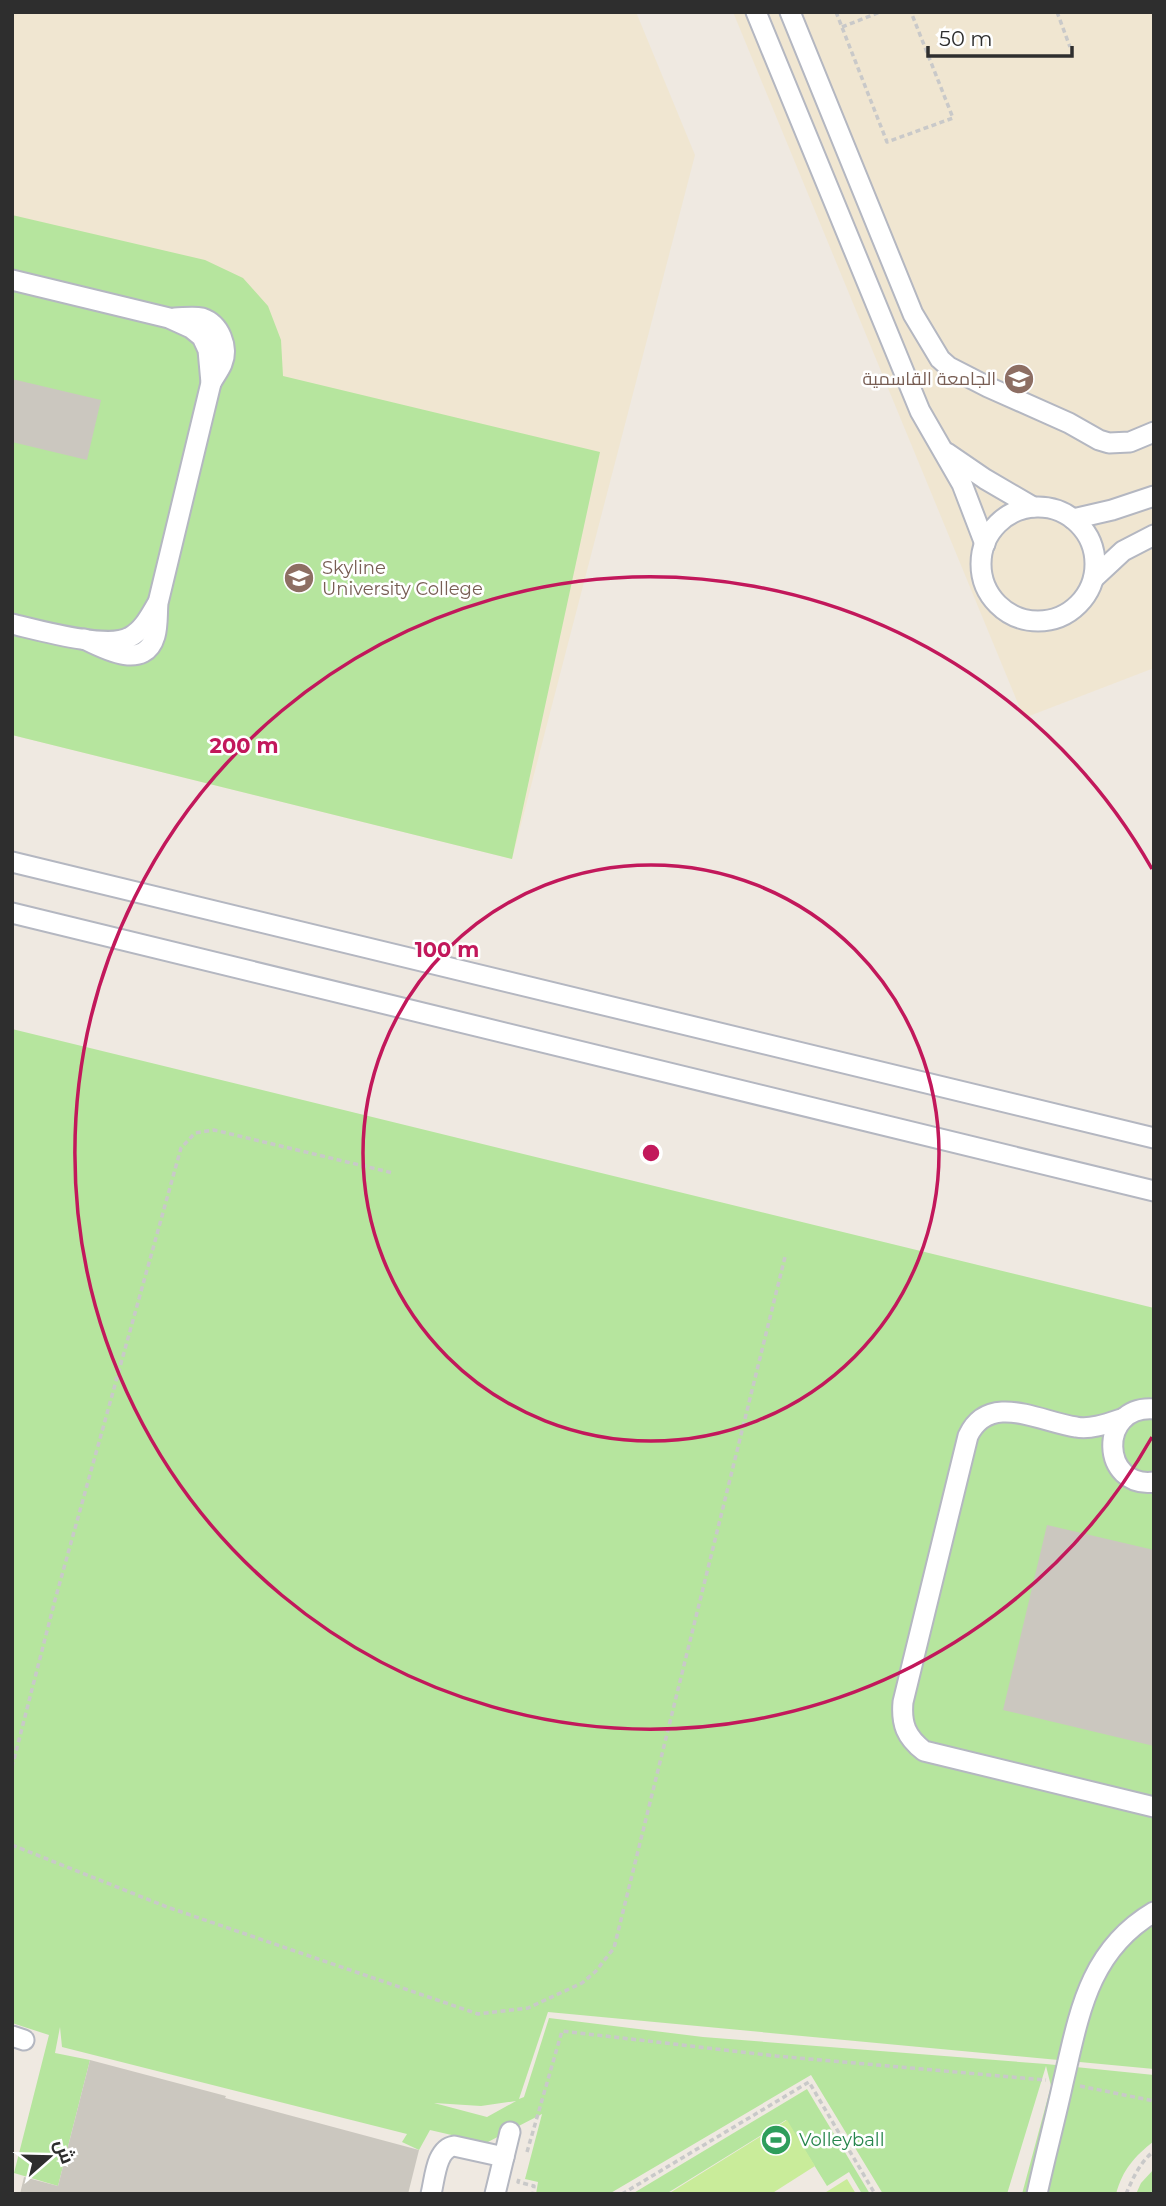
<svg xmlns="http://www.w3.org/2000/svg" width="1166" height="2206" viewBox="0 0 1166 2206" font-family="Montserrat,Cairo,sans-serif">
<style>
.education{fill:#f0e6d1}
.green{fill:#b6e59e;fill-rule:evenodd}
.pitch{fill:#c9ec9a}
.building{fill:#cbc7bf}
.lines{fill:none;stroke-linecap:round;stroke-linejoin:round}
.minor-casing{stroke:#b4b7c1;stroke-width:23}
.path{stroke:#c9c9c9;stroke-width:3.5;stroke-dasharray:5 3.5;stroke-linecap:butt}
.minor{stroke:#fff;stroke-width:19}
.ring{fill:none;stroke:#c2185b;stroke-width:3.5}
.labels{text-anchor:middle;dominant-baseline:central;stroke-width:5;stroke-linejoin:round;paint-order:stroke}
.education-label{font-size:18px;fill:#785e54;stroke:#fff;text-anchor:end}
.leisure-label{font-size:18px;fill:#27864d;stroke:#fff;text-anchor:start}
.centre{fill:#c2185b;stroke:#fff;stroke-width:3.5}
.ring-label{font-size:21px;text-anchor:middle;font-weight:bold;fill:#c2185b;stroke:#fff;stroke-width:5;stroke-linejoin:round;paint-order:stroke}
</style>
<rect width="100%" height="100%" fill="#efe9e1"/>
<g class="education">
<path d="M12 12H636L695 155 512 859 12 735Z"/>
<path d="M733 12H1154V668L1024 718Z"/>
</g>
<g class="green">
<path d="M12 215 205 260 243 278 268 306 281 340 283 376 600 452 512 859 12 735Z"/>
<path d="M12 1029 1154 1308V2069L548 2012 519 2099 524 2097 549 2018 703 2037 1046 2064 1154 2075V2141C1134 2157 1123 2169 1116 2194H1022L1051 2086 1046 2066 1007 2194H883L811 2075 609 2194H536L538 2182 525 2179 542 2114 486 2143 430 2130 419 2150 402 2142 407 2134 62 2047 60 2027 55 2053 90 2060 58 2186 14 2173 49 2035 12 2023ZM516 2101 487 2117 434 2103 481 2106Z"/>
<path d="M807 2089 870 2194H862L849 2172 827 2186 786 2120 666 2194H632Z"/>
<path d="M1154 2169V2194H1136L1141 2183Z"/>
</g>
<g class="pitch">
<path d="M787 2120 815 2166 771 2194H668Z"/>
<path d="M847 2179 856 2194H823Z"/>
</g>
<g class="building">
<path d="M12 379 101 400 87 460 12 442Z"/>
<path d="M1047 1525 1154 1550V1746L1003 1710Z"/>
<path d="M90 2060 226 2096 225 2098 419 2150 408 2194H20L24 2177 58 2186Z"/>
</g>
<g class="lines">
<g class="minor-casing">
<g id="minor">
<path d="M756 12 920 411 962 484 985 544"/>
<path d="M790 12 913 314 940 359 949 367 988 387 1069 423 1099 440 1109 443 1130 442 1154 432"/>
<path d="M12 280 169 318 191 328 202 337 208 350 211 383 158 603C157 614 158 626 155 636 145 671 104 649 84 639"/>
<path d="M174 318C183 318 193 316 202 318 220 324 229 347 222 364 219 371 214 377 211 383"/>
<path d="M947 453 985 479 1033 507"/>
<circle cx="1038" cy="564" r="57"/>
<path d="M1073 519 1112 510 1154 496"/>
<path d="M1094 578 1123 551 1154 535"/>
<path d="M12 624C38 630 108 650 130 637 143 630 150 616 157 604"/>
<path d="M12 862 1154 1138"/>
<path d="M12 913 1154 1191"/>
<path d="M1154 1409C1097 1405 1101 1489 1154 1482"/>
<path d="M1124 1418C1109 1423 1091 1430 1076 1427 1040 1422 989 1391 968 1436L903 1702C901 1724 906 1737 924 1751L1154 1807"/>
<path d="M12 2036 24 2040"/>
<path d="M431 2194C435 2178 436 2149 454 2146L504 2157"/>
<path d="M495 2194 510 2132"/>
<path d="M1037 2194C1045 2157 1055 2120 1063 2083 1079 2015 1088 1951 1154 1912"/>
</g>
</g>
<g class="path">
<path d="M836 12 887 142 953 118 911 12"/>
<path d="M1057 12 1070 47"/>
<path d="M842 27 880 12"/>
<path d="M12 1767 55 1600 181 1148 195 1133 214 1130 393 1173"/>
<path d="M12 1845 167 1907 478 2014 528 2008 582 1983 595 1972 614 1948 785 1257"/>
<path d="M1080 2086 1154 2101"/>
<path d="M527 2152 562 2031 776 2056 1046 2080"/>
<path d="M519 2179 518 2182 534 2186 533 2194"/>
<path d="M622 2194 809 2082 875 2194"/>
<path d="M1126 2194C1133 2178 1140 2162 1154 2151"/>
</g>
<use href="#minor" class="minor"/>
</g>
<g class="ring">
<circle cx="651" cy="1153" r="288"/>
<path d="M1152 1437A576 576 0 1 1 1152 869"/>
</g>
<defs>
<g id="university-disc" transform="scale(1.575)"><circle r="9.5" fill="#8d6e63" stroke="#fff"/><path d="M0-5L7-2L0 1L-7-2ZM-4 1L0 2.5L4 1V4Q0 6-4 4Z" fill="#fff"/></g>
<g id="stadium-disc" transform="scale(1.575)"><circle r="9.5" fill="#2e9e5b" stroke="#fff"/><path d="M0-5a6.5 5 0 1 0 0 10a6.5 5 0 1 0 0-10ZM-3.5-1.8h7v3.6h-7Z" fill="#fff"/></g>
</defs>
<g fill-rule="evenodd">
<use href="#university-disc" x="1019" y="379"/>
<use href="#university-disc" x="299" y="578"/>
<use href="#stadium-disc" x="776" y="2140"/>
</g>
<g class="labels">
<g class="education-label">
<text x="996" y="379">الجامعة القاسمية</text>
<text x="322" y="568" text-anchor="start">Skyline<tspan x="322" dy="21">University College</tspan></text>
</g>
<g class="leisure-label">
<text x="799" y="2140">Volleyball</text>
</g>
</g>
<circle cx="651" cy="1153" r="10" class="centre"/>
<g class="ring-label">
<text x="244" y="753">200 m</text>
<text x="447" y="957">100 m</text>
</g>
<rect width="1166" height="2206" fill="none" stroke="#2e2e2e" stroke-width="28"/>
<g transform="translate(49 2157) rotate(70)" stroke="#ffffff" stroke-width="5" paint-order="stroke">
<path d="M0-5L12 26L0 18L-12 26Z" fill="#2e2e2e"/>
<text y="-10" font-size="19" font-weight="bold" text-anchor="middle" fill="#2e2e2e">ش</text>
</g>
<path d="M928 46v10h144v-10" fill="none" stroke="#2e2e2e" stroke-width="3.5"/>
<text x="939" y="46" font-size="21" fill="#2e2e2e" stroke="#ffffff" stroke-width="5" paint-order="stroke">50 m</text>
</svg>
